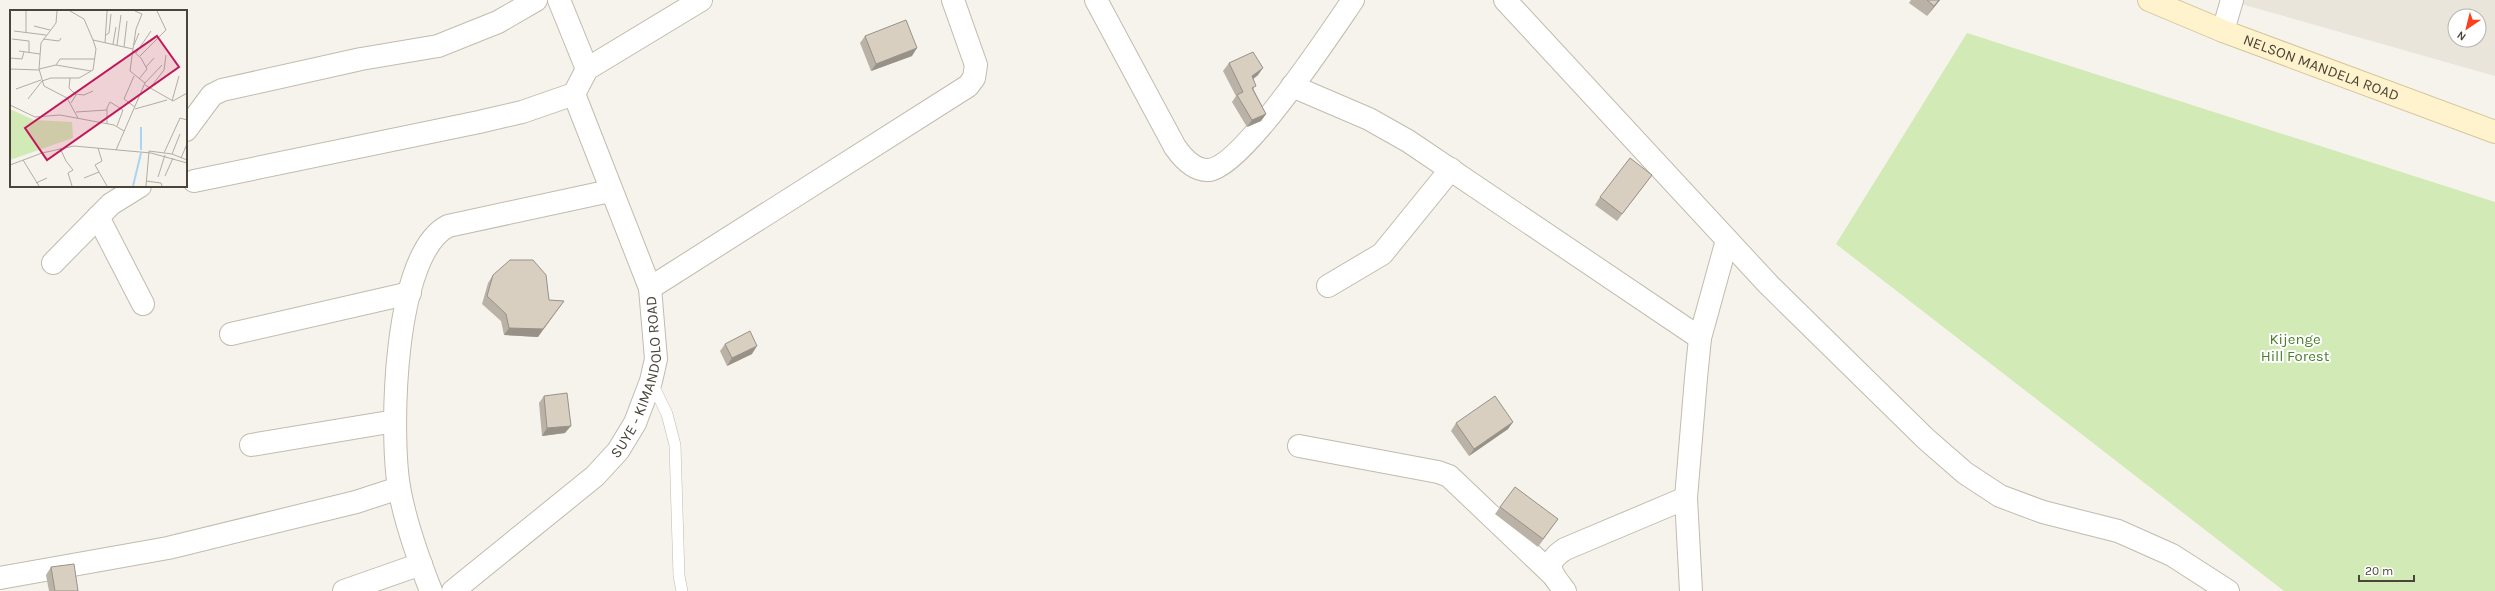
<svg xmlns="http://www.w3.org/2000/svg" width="2495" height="591" viewBox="0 0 2495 591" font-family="Karla,sans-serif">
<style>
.residential{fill:#eae5da;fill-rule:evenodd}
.green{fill:#d2eab5}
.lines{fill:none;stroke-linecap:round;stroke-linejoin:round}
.lane-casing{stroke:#c2bbae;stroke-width:12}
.street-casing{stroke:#c2bbae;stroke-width:24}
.secondary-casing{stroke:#d6c79b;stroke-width:24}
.lane{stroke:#fff;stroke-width:11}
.street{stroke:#fff;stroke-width:22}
.secondary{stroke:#fff3cd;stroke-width:22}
.wall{fill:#bab2a6}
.shaded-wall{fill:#979187}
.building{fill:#d8cfc1;stroke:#979187}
.labels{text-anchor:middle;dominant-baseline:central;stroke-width:4;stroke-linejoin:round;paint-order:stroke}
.street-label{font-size:15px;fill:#4b4439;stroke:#fff}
.park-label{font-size:15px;fill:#4a7f2a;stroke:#fff}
.inset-river{fill:none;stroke:#a9d4f2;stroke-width:2}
.inset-road{fill:none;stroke:#b2ada4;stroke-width:1}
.view{fill:#c2185b;fill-opacity:0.15;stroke:#c2185b;stroke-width:2}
.inset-edge{fill:none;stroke:#4b4439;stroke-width:2}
</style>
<rect width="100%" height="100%" fill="#f6f3ec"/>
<path class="residential" d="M2227 0H2495V76ZM2455 16H2479V40H2455Z"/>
<path class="green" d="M1967 33 2495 202V591H2284L1836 244Z"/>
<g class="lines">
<g class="lane-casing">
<path id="lane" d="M651 381 667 414 675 445 679 576 682 591"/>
</g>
<g class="street-casing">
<g id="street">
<path d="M559 0 587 69"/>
<path d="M1096 0 1175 147C1182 157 1194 171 1209 170 1243 166 1331 32 1353 0"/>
<path d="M1505 0 1769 285 1926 439 1965 473 2000 496 2043 512 2118 531 2172 555 2228 591"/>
<path d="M2223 31 2232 0"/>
<path d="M1292 86 1369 119 1408 141 1700 338"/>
<path d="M186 130 212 95 222 90 361 59 438 46 498 22 536 0"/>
<path d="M194 181 479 122 522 112 574 94"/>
<path d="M98 217 143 304"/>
<path d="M53 263 111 204 140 186"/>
<path d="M1328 286 1382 254 1451 169"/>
<path d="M650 288 968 86 974 78 976 65 953 0"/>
<path d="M231 334 410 293"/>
<path d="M251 445 395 421"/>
<path d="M1299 446 1438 472 1449 476 1552 574"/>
<path d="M0 578 168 548 356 502 399 488"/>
<path d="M344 591 421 564"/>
<path d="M431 591C418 558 405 522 399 487 390 432 393 254 448 226L610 191"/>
<path id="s1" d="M453 591 595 476 618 451 635 423 651 381 656 359 650 288 574 94 587 69 701 0"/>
<path d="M1565 591C1551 573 1542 564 1565 549L1686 498"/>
<path d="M1691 591 1686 498 1696 378 1700 338 1727 240"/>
</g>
</g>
<g class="secondary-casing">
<g id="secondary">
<path id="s2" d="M2149 0 2223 31 2495 132"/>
</g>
</g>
<use href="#lane" class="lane"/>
<use href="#street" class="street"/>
<use href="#secondary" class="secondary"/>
</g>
<g class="wall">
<path d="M1911 0H1940L1927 16 1909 3Z"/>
<path d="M865 36 912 56 871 71 860 43Z"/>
<path d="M1229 63 1258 75 1253 79 1254 90 1266 114 1261 121 1247 127 1232 102 1236 96 1223 71Z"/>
<path d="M1652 175 1617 221 1595 205 1600 197Z"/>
<path d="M493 275 538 337 504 335 501 321 482 304 488 283Z"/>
<path d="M725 344 752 354 727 366 720 351Z"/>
<path d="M544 396 565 433 542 436 539 403Z"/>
<path d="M1513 422 1508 429 1469 456 1451 431 1456 423Z"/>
<path d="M1500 507 1558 519 1538 547 1495 514Z"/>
<path d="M51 567 78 591H49L46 575Z"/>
</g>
<g class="shaded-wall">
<path d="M1939 0H1940L1927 16 1934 6Z"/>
<path d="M917 48 912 56 871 71 876 64Z"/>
<path d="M1263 68 1258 75 1247 84 1252 76Z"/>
<path d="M1266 114 1261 121 1247 127 1252 120Z"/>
<path d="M564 301 538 337 504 335 509 328Z"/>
<path d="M757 346 752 354 727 366 732 358Z"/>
<path d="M1513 422 1508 429 1469 456 1474 449Z"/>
<path d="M571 426 565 433 542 436 547 428Z"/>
</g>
<g class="building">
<path d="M1927 0H1939L1934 6Z"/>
<path d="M906 20 917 48 876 64 865 36Z"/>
<path d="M1253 52 1263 68 1252 76 1256 86 1252 88 1266 114 1252 120 1237 95 1243 92 1229 63Z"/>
<path d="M1630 158 1652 175 1622 214 1600 197Z"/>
<path d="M510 260H533L546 275 549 300 564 301 543 329 509 328 506 314 487 296 493 275Z"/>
<path d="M750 331 757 346 732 358 725 344Z"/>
<path d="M567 393 571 426 547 428 544 396Z"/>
<path d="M1495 396 1513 422 1474 449 1456 423Z"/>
<path d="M1515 487 1558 519 1543 539 1500 507Z"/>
<path d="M74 564 78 591H55L51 567Z"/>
</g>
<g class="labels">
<g class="street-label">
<text stroke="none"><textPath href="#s2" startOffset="185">NELSON MANDELA ROAD</textPath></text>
<text stroke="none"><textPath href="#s1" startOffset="295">SUYE - KIMANDOLO ROAD</textPath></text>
</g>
<g class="park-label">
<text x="2295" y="339">Kijenge<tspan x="2295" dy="17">Hill Forest</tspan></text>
</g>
</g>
<g transform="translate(10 10)">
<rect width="177" height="177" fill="#f6f3ec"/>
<path d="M0 99 24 110 62 112 63 128 0 150Z" fill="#d2eab5"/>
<path class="inset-river" d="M131 117V140M123 176 131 143"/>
<path class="inset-road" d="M47 1 46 13 31 33 29 59 34 76 57 88 68 108M60 1 74 9 83 30 123 39 120 61 135 73 106 140M24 16 40 20M4 21 36 25M16 22V1M96 25 99 23 101 4M2 29 19 31V43M33 29 49 31 51 28M95 33 97 1M103 34 106 17M107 35 111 5M124 35 129 23M114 37 117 11M123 39 126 19 132 4 125 1M9 41 30 44M123 41 131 48 137 59 129 69M126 43 141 21M130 46 156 20 147 1M0 48 12 49 14 42M46 55 81 61M136 57 144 48M0 59 29 60M29 59 46 55 50 49H85M124 66 114 89 125 97M60 68 59 78 66 85 61 93M135 73 152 55M135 75 163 91 177 83M140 78 154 60 156 45M6 79 31 70M65 84 74 85 83 81M18 89 32 71 41 68H69L83 60 86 39 83 30M162 91 169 66M0 95 25 107 50 105 104 115 114 121M125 99 157 90M66 102 97 100M97 114V98L100 92 113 100 107 116M50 138 56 151 63 160 58 163 62 176M88 138 92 151 85 155 97 176M154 143 170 108 177 110M162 144 170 124M171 148 177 134M13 150 29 176M0 155 32 143 64 136 141 143 177 153M155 166 163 148M148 167 155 145M74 168 89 162M136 171 151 173 152 176M26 173 37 168M136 176 139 141 162 144 177 150"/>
<path class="view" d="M147 26 169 57 37 150 15 118Z"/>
<rect width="177" height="177" class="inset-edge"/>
</g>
<g transform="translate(2467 28) rotate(215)"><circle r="19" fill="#ffffff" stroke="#b7b4b0"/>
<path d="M0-3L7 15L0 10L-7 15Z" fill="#fc3f1d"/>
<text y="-6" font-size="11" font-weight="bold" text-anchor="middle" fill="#4b4439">N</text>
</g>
<path d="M2359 575v6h55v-6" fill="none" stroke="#4b4439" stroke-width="2"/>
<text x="2365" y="575" font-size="12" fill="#4b4439" stroke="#ffffff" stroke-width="3" paint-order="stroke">20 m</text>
</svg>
